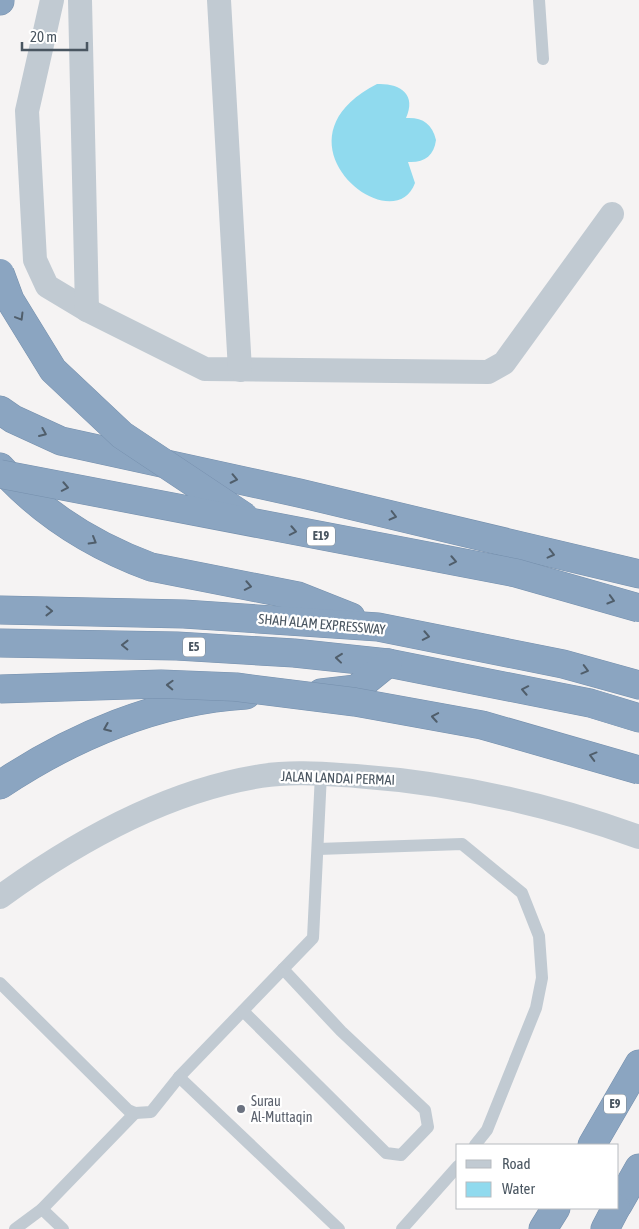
<svg xmlns="http://www.w3.org/2000/svg" width="639" height="1229" viewBox="0 0 639 1229" font-family="'Asap Condensed',sans-serif">
<style>
.water{fill:#90daee}
.lines{fill:none;stroke-linecap:round;stroke-linejoin:round}
.motorway-casing{stroke:#7690ad;stroke-width:29}
.service{stroke:#c1cad2;stroke-width:12}
.minor{stroke:#c1cad2;stroke-width:24}
.motorway{stroke:#8ba5c1;stroke-width:28}
.motorway-bridge-casing{stroke:#7690ad;stroke-width:29;stroke-linecap:butt}
.motorway-bridge{stroke:#8ba5c1;stroke-width:28}
.oneway{stroke:#505e6b}
.worship-dot{fill:#6b7280;stroke:#fff;stroke-width:2}
.labels{text-anchor:middle;dominant-baseline:central;stroke-width:4.5;stroke-linejoin:round;paint-order:stroke}
.shield{fill:#fff;stroke:#808990;stroke-width:1}
.shield-label{font-size:12px;font-weight:bold;fill:#4a5661}
.street-label{font-size:14px;fill:#4a5661;stroke:#fff}
.worship-label{font-size:14px;fill:#5b616d;stroke:#fff;text-anchor:start}
</style>
<rect width="100%" height="100%" fill="#f5f3f3"/>
<path class="water" d="M377 84C400 83 417 94 406 118 422 117 432 123 436 140 434 156 424 163 408 162L415 183C393 243 265 141 377 84Z"/>
<g class="lines">
<g class="motorway-casing">
<g id="motorway">
<path d="M0 1V0"/>
<path d="M0 410 13 419 61 441 299 493 639 574"/>
<path d="M0 467C41 513 94 546 151 567L298 596 351 617"/>
<path d="M0 610 184 614 378 627 563 664 639 685"/>
<path d="M0 643 177 646 294 653 388 663 590 703 639 718"/>
<path d="M321 693 356 689 388 663"/>
<path d="M0 785C72 737 158 700 246 695"/>
<path d="M592 1145 639 1064"/>
<path d="M618 1205 639 1168"/>
<path d="M543 1229 556 1208"/>
<path d="M605 1229 616 1208"/>
</g>
</g>
<g class="service">
<path d="M539 0 543 59"/>
<path d="M318 849 462 844 522 893 539 936 542 978 536 1008 487 1130 475 1145"/>
<path d="M0 983 128 1110 135 1113 151 1112 179 1077 313 938 321 774"/>
<path d="M243 1011 386 1153 401 1155 428 1127 425 1110 341 1031 283 969"/>
<path d="M179 1077 339 1229"/>
<path d="M42 1209 63 1229"/>
<path d="M15 1229 42 1209 135 1113"/>
<path d="M402 1229 458 1166"/>
</g>
<g class="minor">
<path d="M52 0 27 111 35 260 47 286 87 310 205 369 488 372 504 363 612 214"/>
<path d="M80 0 87 310"/>
<path d="M219 0 240 370"/>
<path d="M0 897C77 841 166 791 261 776 292 771 325 774 356 776 452 783 548 804 639 837"/>
</g>
<use href="#motorway" class="motorway"/>
<g class="motorway-bridge-casing">
<g id="motorway-bridge">
<path d="M0 273 10 300 53 370 122 435 245 517"/>
<path d="M0 474 516 573 639 608"/>
<path d="M0 689 161 684 236 687 355 702 482 725 639 770"/>
</g>
</g>
<use href="#motorway-bridge" class="motorway-bridge"/>
</g>
<defs><path id="oneway-chevron" d="M-2-3.5L2.5 0L-2 3.5" fill="none" stroke-width="1.6" stroke-linecap="round" stroke-linejoin="round" transform="scale(1.25)"/></defs>
<g class="oneway">
<use href="#oneway-chevron" transform="translate(20 317) rotate(59)"/>
<use href="#oneway-chevron" transform="translate(43 433) rotate(23)"/>
<use href="#oneway-chevron" transform="translate(234 479) rotate(12)"/>
<use href="#oneway-chevron" transform="translate(65 487) rotate(11)"/>
<use href="#oneway-chevron" transform="translate(393 516) rotate(14)"/>
<use href="#oneway-chevron" transform="translate(293 531) rotate(11)"/>
<use href="#oneway-chevron" transform="translate(93 541) rotate(30)"/>
<use href="#oneway-chevron" transform="translate(551 554) rotate(14)"/>
<use href="#oneway-chevron" transform="translate(453 561) rotate(11)"/>
<use href="#oneway-chevron" transform="translate(248 586) rotate(11)"/>
<use href="#oneway-chevron" transform="translate(611 600) rotate(16)"/>
<use href="#oneway-chevron" transform="translate(49 611) rotate(1)"/>
<use href="#oneway-chevron" transform="translate(426 636) rotate(11)"/>
<use href="#oneway-chevron" transform="translate(125 645) rotate(-179)"/>
<use href="#oneway-chevron" transform="translate(339 658) rotate(-174)"/>
<use href="#oneway-chevron" transform="translate(585 670) rotate(15)"/>
<use href="#oneway-chevron" transform="translate(170 685) rotate(-178)"/>
<use href="#oneway-chevron" transform="translate(525 690) rotate(-169)"/>
<use href="#oneway-chevron" transform="translate(435 717) rotate(-170)"/>
<use href="#oneway-chevron" transform="translate(107 728) rotate(157)"/>
<use href="#oneway-chevron" transform="translate(593 756) rotate(-165)"/>
</g>
<circle class="worship-dot" cx="241" cy="1109" r="5"/>
<g class="labels">
<g class="shield">
<rect x="307" y="526.5" width="28" height="19" rx="4"/>
<rect x="183" y="637.5" width="22" height="19" rx="4"/>
<rect x="604" y="1094.5" width="22" height="19" rx="4"/>
</g>
<g class="shield-label">
<text x="321" y="536">E19</text>
<text x="194" y="647">E5</text>
<text x="615" y="1104">E9</text>
</g>
<g class="street-label">
<text transform="translate(322 624) rotate(5)">SHAH ALAM EXPRESSWAY</text>
<text transform="translate(338 778) rotate(2)">JALAN LANDAI PERMAI</text>
</g>
<g class="worship-label">
<text x="251" y="1101">Surau<tspan x="251" dy="16">Al-Muttaqin</tspan></text>
</g>
</g>
<rect x="456" y="1144" width="162" height="65" fill="#ffffff" stroke="#b7bbc0"/>
<rect x="466" y="1160" width="25" height="8" fill="#c1cad2" stroke="#b7bbc0"/>
<text x="502" y="1169" font-size="15" fill="#4a5661">Road</text>
<rect x="466" y="1182" width="25" height="15" fill="#90daee" stroke="#b7bbc0"/>
<text x="502" y="1194" font-size="15" fill="#4a5661">Water</text>
<path d="M22 42v8h65v-8" fill="none" stroke="#4a5661" stroke-width="2.5"/>
<text x="30" y="42" font-size="15" fill="#4a5661" stroke="#ffffff" stroke-width="4" paint-order="stroke">20 m</text>
</svg>
